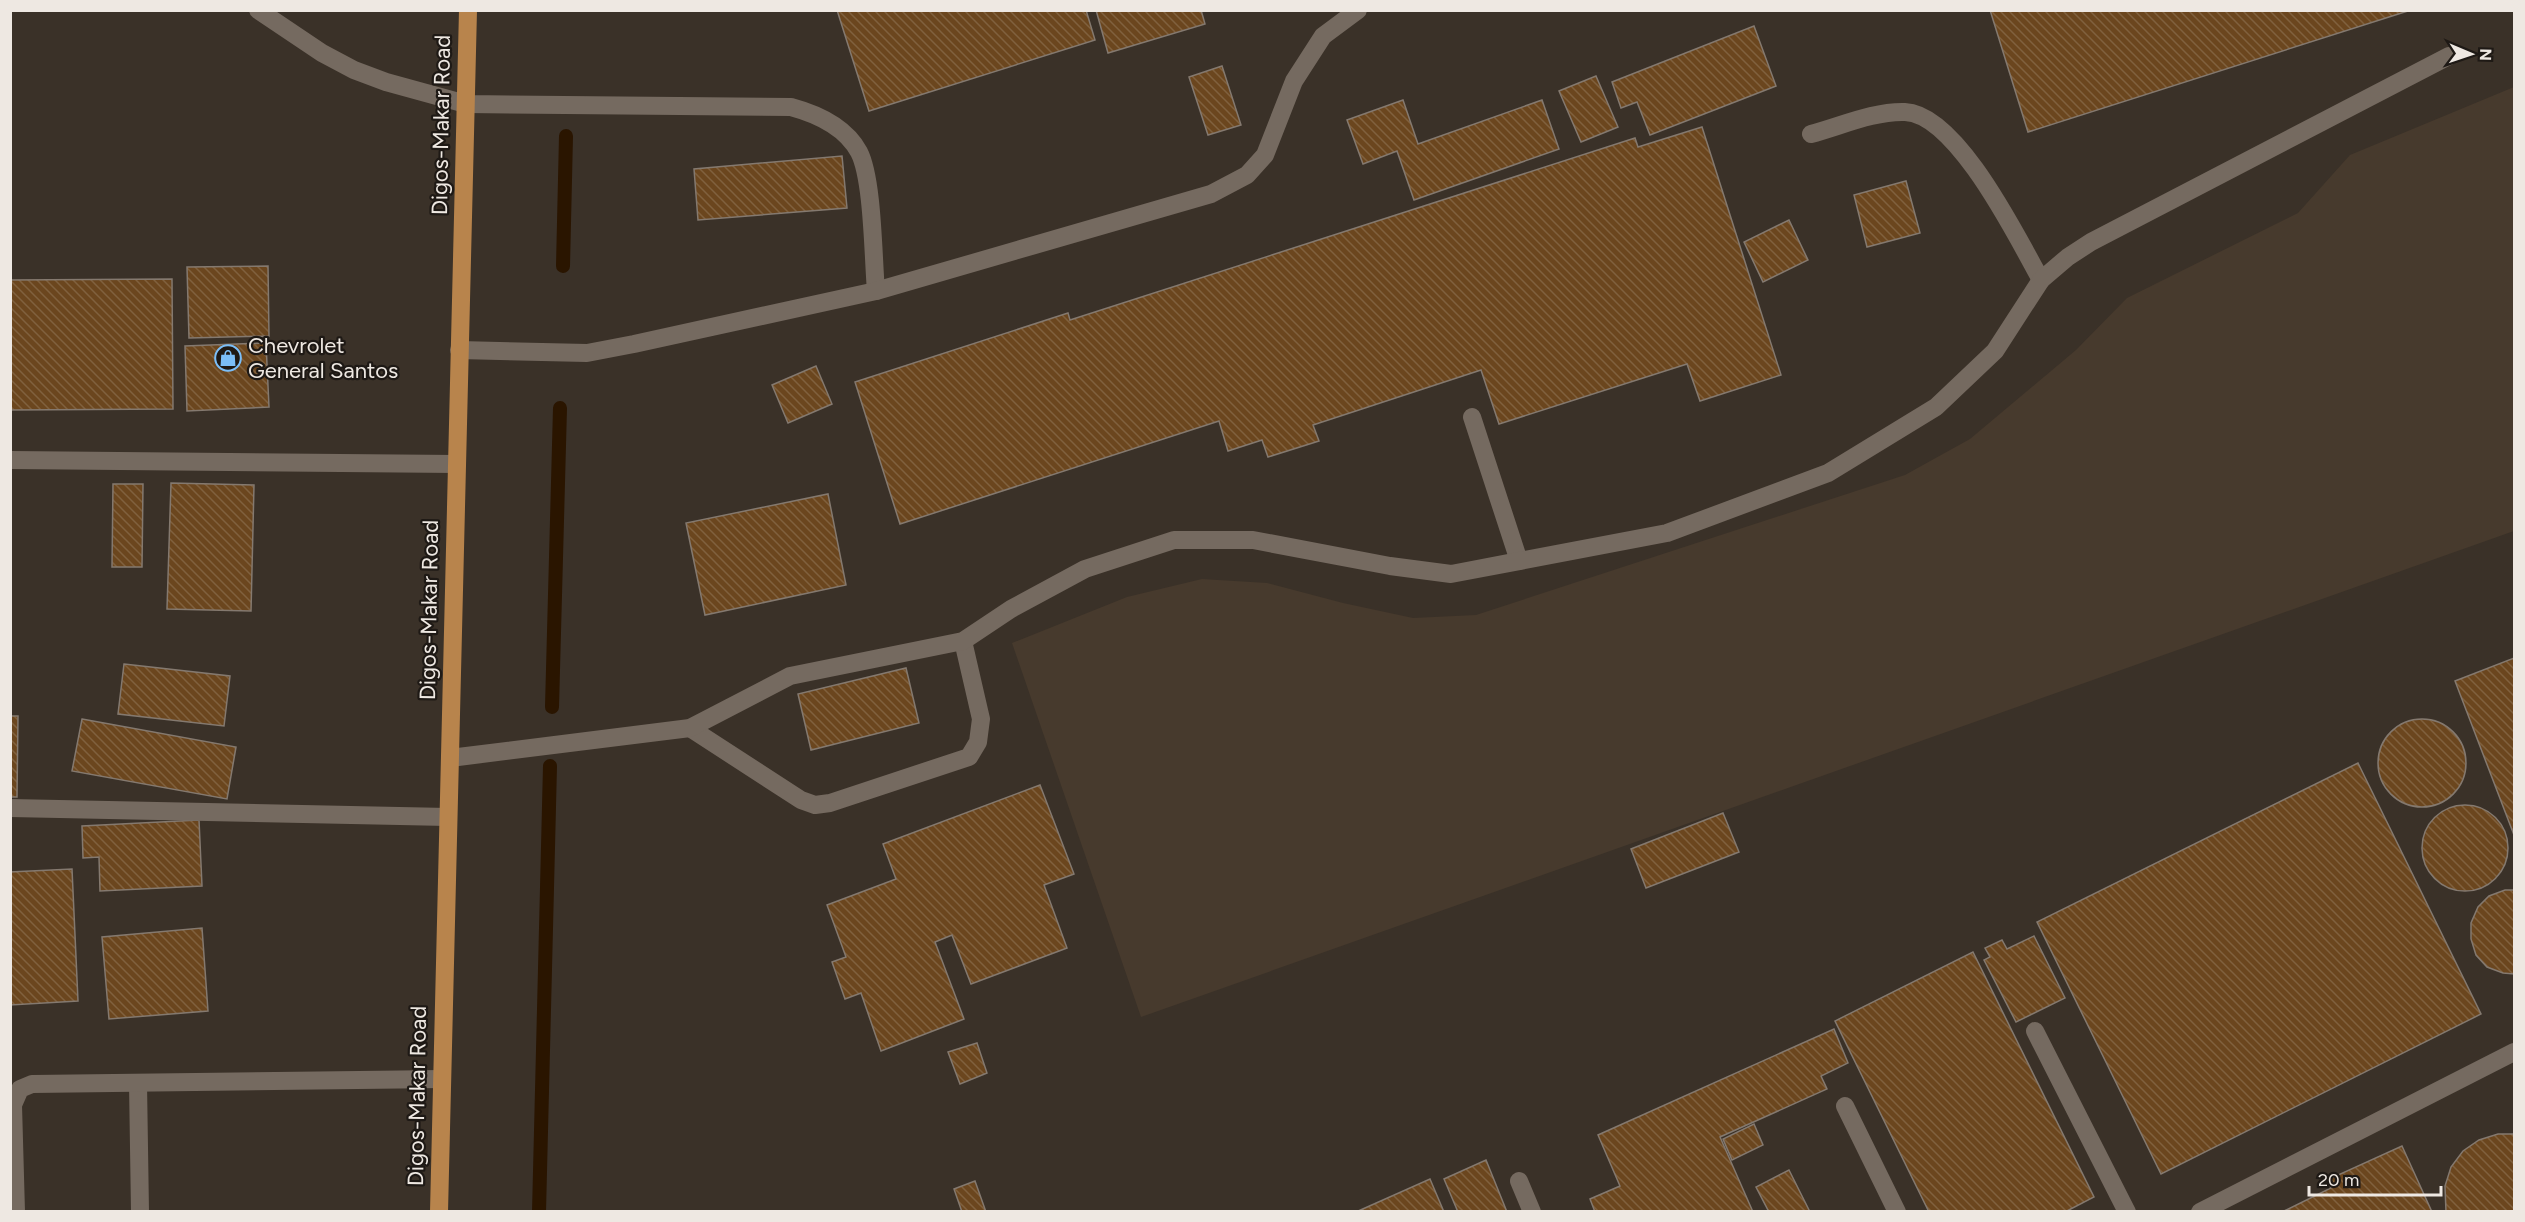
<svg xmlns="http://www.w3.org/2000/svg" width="2525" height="1222" viewBox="0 0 2525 1222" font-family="Figtree,sans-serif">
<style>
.built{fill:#473a2d}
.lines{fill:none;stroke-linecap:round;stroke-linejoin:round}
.stream{stroke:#2a1500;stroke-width:14}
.building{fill:url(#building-back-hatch);stroke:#84796f;stroke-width:1.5}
.minor{stroke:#756a60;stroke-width:18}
.major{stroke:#b8844c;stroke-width:18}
.labels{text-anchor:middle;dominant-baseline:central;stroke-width:4.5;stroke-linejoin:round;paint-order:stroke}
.street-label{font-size:22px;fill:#eee8e2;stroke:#1e1915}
.poi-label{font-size:22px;fill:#eee8e2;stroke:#1e1915;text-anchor:start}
</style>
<defs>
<pattern id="building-back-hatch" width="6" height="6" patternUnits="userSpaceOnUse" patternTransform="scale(1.5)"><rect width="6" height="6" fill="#6b461e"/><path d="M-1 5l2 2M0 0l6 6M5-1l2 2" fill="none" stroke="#80613e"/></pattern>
</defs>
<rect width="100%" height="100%" fill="#3a3128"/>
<path class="built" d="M2514 87V531L1141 1017 1012 643 1127 597 1202 579 1267 583 1343 603 1413 618 1476 615 1905 475 1970 439 2076 350 2127 298 2298 213 2350 155Z"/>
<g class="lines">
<g class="stream">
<path d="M563 266 566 136"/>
<path d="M552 707 560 408"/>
<path d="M539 1212 550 766"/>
</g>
</g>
<g class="building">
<path d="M837 10H1086L1095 40 869 111Z"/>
<path d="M1096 10H1201L1205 24 1108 53Z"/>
<path d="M1990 10H2411L2028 132Z"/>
<path d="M1754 26 1776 86 1650 135 1637 102 1621 108 1612 82Z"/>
<path d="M1222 66 1241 125 1208 135 1189 77Z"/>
<path d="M1596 76 1618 127 1581 142 1559 91Z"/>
<path d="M1403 100 1418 144 1542 100 1559 149 1414 200 1397 151 1363 164 1347 120Z"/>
<path d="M1702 127 1781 375 1700 401 1687 364 1499 424 1481 370 1313 425 1319 441 1268 457 1262 440 1228 451 1219 421 900 524 855 382 1068 313 1070 320 1635 138 1638 147Z"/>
<path d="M842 156 847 208 698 220 694 169Z"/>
<path d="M1906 181 1920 233 1867 247 1854 195Z"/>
<path d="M1789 220 1808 260 1763 282 1744 242Z"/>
<path d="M268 266 269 336 189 338 187 267Z"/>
<path d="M172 279 173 409 10 410V280Z"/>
<path d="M266 343 269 407 187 411 185 346Z"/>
<path d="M816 366 832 404 788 423 772 385Z"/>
<path d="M171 483 254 485 251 611 167 609Z"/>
<path d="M113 484H143L142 567H112Z"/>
<path d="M828 494 846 585 705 615 686 523Z"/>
<path d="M2514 658V835L2455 681Z"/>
<path d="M124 664 230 676 224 726 118 714Z"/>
<path d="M906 668 919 723 811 750 798 694Z"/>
<path d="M10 716H18L17 797H10Z"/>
<circle cx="2422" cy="763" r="44"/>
<path d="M82 719 236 747 227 799 72 771Z"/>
<path d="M2358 763 2481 1014 2161 1174 2037 922Z"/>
<path d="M1040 785 1074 874 1044 885 1067 948 971 984 952 935 935 942 964 1019 881 1051 861 993 845 999 832 962 846 957 827 905 896 879 883 844Z"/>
<circle cx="2465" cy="848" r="43"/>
<path d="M1723 813 1739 852 1646 888 1631 849Z"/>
<path d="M199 820 202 886 100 891 99 857 83 858 82 826Z"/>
<path d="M72 869 78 1001 10 1005V872Z"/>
<path d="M2505 890H2514V974L2503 973 2487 967 2476 955 2471 939V923L2478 907 2489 896Z"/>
<path d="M202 928 208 1011 109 1019 102 937Z"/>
<path d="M2034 936 2065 998 2016 1022 1984 960 1990 957 1985 948 2002 940 2007 949Z"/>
<path d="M1973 952 2094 1197 2065 1212H1929L1835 1021Z"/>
<path d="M1834 1029 1848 1063 1821 1076 1827 1089 1720 1137 1753 1212H1595L1590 1199 1620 1186 1598 1135Z"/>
<path d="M977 1043 987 1073 960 1084 948 1052Z"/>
<path d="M1754 1124 1763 1145 1732 1160 1723 1139Z"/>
<path d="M2498 1134H2514V1212H2446L2445 1186 2451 1167 2463 1151 2479 1140Z"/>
<path d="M2402 1146 2432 1212H2282L2331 1188 2327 1180Z"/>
<path d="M1486 1160 1507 1212H1458L1444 1179Z"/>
<path d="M1789 1170 1810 1212H1769L1756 1187Z"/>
<path d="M1430 1179 1444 1212H1356Z"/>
<path d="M975 1181 986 1212H962L954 1189Z"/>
</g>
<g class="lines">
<g class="minor">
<path d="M258 10 322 53 354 70 386 82 466 104 791 107C817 114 845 126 859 152 873 179 873 257 876 291"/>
<path d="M1811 134C1841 126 1874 111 1905 112 1957 114 2018 239 2041 280"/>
<path d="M459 350 587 353 634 344 876 291 1211 194 1247 175 1265 155 1294 81 1323 36 1358 10"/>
<path d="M1472 417 1519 561"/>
<path d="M10 460 457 464"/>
<path d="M690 728 801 800 815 805 830 803 969 757 978 742 981 719 963 641"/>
<path d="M450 758 690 728 790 676 963 641 1011 609 1085 569 1174 540H1253L1390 566 1451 574 1667 533 1828 473 1936 407 1995 351 2041 280 2068 257 2091 242 2449 56"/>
<path d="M10 808 448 817"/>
<path d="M2035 1031 2127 1212"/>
<path d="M138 1083 140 1212"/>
<path d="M1845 1106 1897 1212"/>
<path d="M1519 1181 1532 1212"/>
<path d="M16 1212 13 1105 20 1089 32 1084 442 1079"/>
<path d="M2200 1212 2514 1052"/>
</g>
<path class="major" d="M439 1212 468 10"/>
</g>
<defs>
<g id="shop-ring" transform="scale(1.35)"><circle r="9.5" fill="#1e1915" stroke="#7bbef8" stroke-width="1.5"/><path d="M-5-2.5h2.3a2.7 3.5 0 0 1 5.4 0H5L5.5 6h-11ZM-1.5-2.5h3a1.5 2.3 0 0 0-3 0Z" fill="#7bbef8"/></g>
</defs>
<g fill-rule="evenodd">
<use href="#shop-ring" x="228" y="358"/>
</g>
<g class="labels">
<g class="street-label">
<text transform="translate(441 125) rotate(-89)">Digos-Makar Road</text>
<text transform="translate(429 610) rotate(-89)">Digos-Makar Road</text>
<text transform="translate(417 1096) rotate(-89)">Digos-Makar Road</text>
</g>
<g class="poi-label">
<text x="248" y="345">Chevrolet<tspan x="248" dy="25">General Santos</tspan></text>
</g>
</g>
<rect width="2525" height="1222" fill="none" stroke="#eee8e2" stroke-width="24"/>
<g transform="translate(2471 54) rotate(92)" stroke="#1e1915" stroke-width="4.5" paint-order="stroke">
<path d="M0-4.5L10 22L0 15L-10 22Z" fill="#eee8e2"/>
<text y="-9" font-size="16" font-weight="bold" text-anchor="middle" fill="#eee8e2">N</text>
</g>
<path d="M2309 1186v9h132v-9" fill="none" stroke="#eee8e2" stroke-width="3"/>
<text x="2318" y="1186" font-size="18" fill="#eee8e2" stroke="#1e1915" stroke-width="4.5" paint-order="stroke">20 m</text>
</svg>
